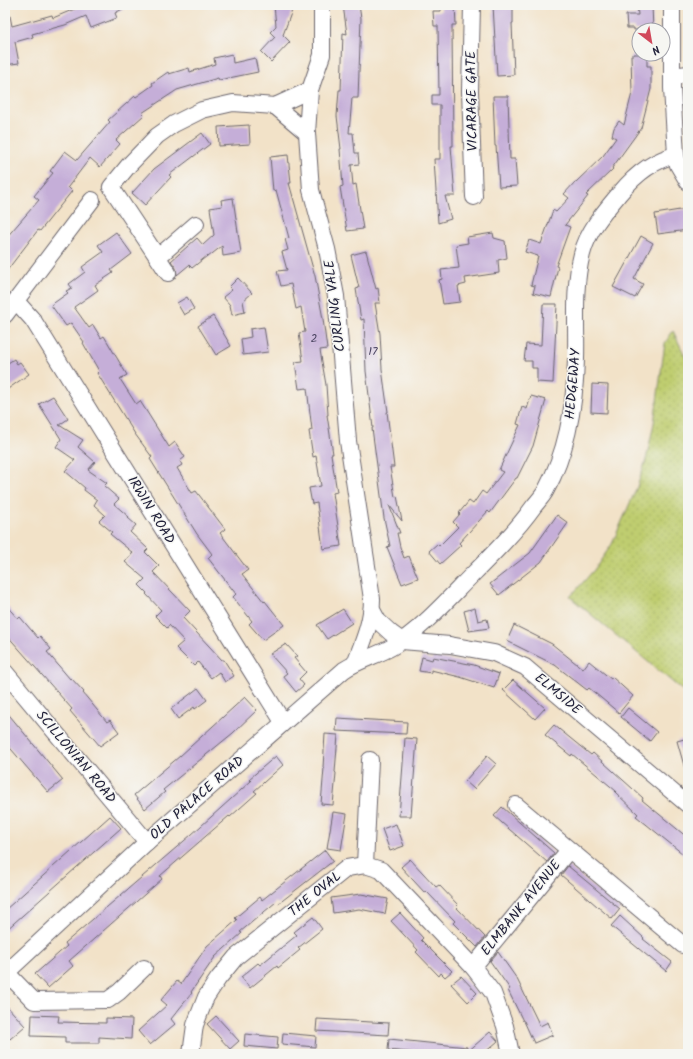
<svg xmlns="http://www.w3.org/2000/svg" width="693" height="1059" viewBox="0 0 693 1059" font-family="Kalam,sans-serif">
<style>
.park{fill:url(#park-dots);stroke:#707855}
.building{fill:#c5aed8}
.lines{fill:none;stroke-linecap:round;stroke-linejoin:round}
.minor-casing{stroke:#6b656c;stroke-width:18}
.minor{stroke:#fff;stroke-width:16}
.labels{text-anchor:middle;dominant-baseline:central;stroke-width:3;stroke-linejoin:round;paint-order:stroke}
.number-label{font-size:12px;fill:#4b4562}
.street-label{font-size:14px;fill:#22223b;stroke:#f6f6f2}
</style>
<defs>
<pattern id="park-dots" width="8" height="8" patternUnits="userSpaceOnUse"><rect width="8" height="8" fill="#bfcd6f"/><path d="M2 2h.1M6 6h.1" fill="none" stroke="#a4b061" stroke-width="1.8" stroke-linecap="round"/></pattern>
</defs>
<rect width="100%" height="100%" fill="#f6f6f2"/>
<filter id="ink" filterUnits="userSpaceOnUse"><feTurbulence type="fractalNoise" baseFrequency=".025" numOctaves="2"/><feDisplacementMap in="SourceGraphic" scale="8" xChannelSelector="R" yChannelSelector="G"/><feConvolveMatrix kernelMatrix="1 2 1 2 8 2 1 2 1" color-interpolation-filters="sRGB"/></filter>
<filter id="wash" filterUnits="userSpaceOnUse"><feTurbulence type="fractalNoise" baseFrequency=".012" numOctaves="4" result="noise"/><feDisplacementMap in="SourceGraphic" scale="16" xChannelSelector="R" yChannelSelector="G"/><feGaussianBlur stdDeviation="0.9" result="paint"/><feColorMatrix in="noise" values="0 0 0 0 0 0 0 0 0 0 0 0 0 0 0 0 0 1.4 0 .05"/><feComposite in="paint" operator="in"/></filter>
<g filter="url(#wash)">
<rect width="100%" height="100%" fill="#f2e2c8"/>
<path class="park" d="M673 331 688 362V695L570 597 594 570 612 544 637 487 646 460 654 423 665 343Z"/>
<g id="blocks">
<g class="building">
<path d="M84 5H130L115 13 117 18 91 28 86 16 65 25 32 34 33 37 15 42 19 63 5 65V16H10L12 26 52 15 53 18Z"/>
<path d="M274 5H294L283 35 290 42 271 62 261 52 275 37 270 32 276 26Z"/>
<path d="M343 5H359L361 18 358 98H352L349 133H353L355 153H358L359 164 351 165 353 185 356 184 363 229 347 231 340 187 343 186 340 149H341L337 116 339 90H341L343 33 347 34Z"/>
<path d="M441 5H455L456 25H452L453 146H451L455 196H445L451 219 438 223 434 159H440V105H432V95H439L438 26H434L433 11H441Z"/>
<path d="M493 5H513V23H512L514 75 497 76Z"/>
<path d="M637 5H652L653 30H634V28H627L626 15H638Z"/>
<path d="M232 54 233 63 255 58 258 72 219 80 218 78 177 90 142 113 144 115 116 140 120 144 100 167 90 158 68 187 72 191 40 231 38 230 5 273V239L39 200 34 196 53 173 50 171 65 151 77 160 110 122 108 120 135 96 136 97 153 85 152 83 168 72 169 74 189 68 190 72 215 64 214 58Z"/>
<path d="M634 54H647V66H651V89L641 128 612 168 613 169 586 195 588 196 565 225 570 227 556 266 558 267 551 297 533 293 535 286 531 285 538 256 525 252 529 240 541 244 553 210 556 212 569 198 564 194 575 182H576L603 156 616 138 612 136 614 128 619 121 624 125 632 93 631 55H634Z"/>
<path d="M493 96H508L510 159H515L517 186 499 187 496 146H495Z"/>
<path d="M249 125 250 144 219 146 218 127Z"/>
<path d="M202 133 210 144 169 175 171 177 145 205 132 193 154 169Z"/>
<path d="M288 155 291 183H289L315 276 323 319 327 349 320 350 326 385 328 415H327L333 454H331L337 492 333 493 341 546 323 549 317 503 312 504 309 488 321 486 316 456 313 457 309 431 312 430 307 388 299 389 295 362 303 361 299 333 305 332 301 307 296 309 291 284 281 286 277 271 287 270 282 252 288 250 285 239 289 238 276 190 273 191 270 157Z"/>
<path d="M233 198 241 253 223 256 222 246 208 257 207 256 192 268 189 265 177 275 176 268 171 261 197 238 203 245 214 235 210 208 222 206 221 200Z"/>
<path d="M686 209 688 230 658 234 655 214Z"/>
<path d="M116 232 132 254 111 270 113 273 95 285 98 290 74 307 89 328 93 325 101 338 104 336 127 375 120 379 136 404 140 401 169 447 175 442 185 457 180 461 182 465 177 468 192 493 196 491 225 529 220 533 248 570 242 574 264 602 265 601 284 625 263 640 249 624 252 621 233 597 236 594 208 558 212 554 197 534 150 459 152 457 135 434 97 373 99 371 83 343 84 342 71 323 66 326 51 305 68 293 66 291 72 288 69 284 85 272 82 267 103 252 98 245Z"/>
<path d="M493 233 494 238 505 241 507 258 498 260 499 273 465 278 466 284 458 286 460 302 443 304 439 280 442 279 441 270 459 268 456 245 468 243 467 237Z"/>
<path d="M641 236 653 243 634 279 643 284 635 298 613 287Z"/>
<path d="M366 251 376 289 378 288 380 303H375L380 334 382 369 388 412H387L394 467H390L395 497 397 496 402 521 389 505 400 533H397L400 547 404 558 409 556 418 578 402 584 387 547 390 546 384 518 372 428H373L366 371 364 319 361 320 356 289 359 288 351 255Z"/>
<path d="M238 278 252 293 243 301 245 312 232 315 230 305 223 297 232 290 229 287Z"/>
<path d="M187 297 194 309 184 315 177 303Z"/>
<path d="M543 304H557L553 383 537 382V368H532V361H524L526 344 541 345Z"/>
<path d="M213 316 231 346 216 355 198 326Z"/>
<path d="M264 327 268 352 243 355 241 339 251 337 250 329Z"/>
<path d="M14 359 17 364 20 362 29 374 5 391V365Z"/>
<path d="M592 384 608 385 607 413 591 412Z"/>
<path d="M53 396 68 419 59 425 83 440 78 447 95 462 88 470 107 483 104 486 119 499 114 504 129 517 128 518 136 525 130 532 148 549 145 552 159 566 153 572 190 611 183 618 222 660H224L234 676 225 682 219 672 211 678 198 662 194 666 176 648 184 641 169 625 167 628 155 616 161 610 146 594 147 593 139 585 145 579 125 562 133 553 110 534 112 532 99 521 105 515 94 505 97 500 84 490 85 488 65 471 75 460 56 447 61 439 39 404Z"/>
<path d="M531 396 546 400 533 446 517 478H516L490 513 488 511 459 543 461 545 440 564 429 551 437 544 439 546 458 527 453 522 460 514 459 513 469 501 473 504 482 491 486 494 503 472 499 470 520 425 517 424 522 407 527 409Z"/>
<path d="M557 515 568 523 541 562 499 595 490 584 530 553Z"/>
<path d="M5 604 18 619 20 617 38 638 40 636 51 649 47 652 70 679 71 678 84 692 83 693 107 722 110 720 119 732 100 746 70 711 72 709 5 633Z"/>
<path d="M475 608 478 621 487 619 489 628 469 631 464 611Z"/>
<path d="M343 609 352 623 327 639 317 625Z"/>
<path d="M514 625 552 644 583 669 589 661 611 679 612 677 633 696 619 713 589 688 587 690 555 665 507 641Z"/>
<path d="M286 644 297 656 294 658 306 672 299 679 304 685 296 692 283 676 287 673 270 654Z"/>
<path d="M422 657 432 660 433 657 474 665 499 674 494 688 460 677 431 670V673L419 671Z"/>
<path d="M513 680 545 708 535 719 503 690Z"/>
<path d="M198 688 207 700 195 709 194 707 178 719 171 709Z"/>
<path d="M245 697 257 710 233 733 163 790 165 792 145 809 134 795 180 756Z"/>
<path d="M628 708 657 732 650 741 621 717Z"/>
<path d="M5 710 63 780 48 792 5 742Z"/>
<path d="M337 718 407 722 406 734 336 731Z"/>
<path d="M554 725 591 755 593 753 643 798 642 800 688 838V858L636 816 638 814 615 792 616 791 572 754 571 756 545 735Z"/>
<path d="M325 734 338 735 335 772 336 773 333 805 321 804 324 768H323Z"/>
<path d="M405 738 417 739 411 816H399Z"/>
<path d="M688 738V769H685L677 741Z"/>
<path d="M276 756 283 765 254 791 257 793 230 817 229 816 160 876 162 879 69 961 73 966 48 988 35 974 67 946 65 943 191 835 251 781 249 779Z"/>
<path d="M487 756 496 764 474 789 465 781Z"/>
<path d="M502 807 554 853 547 862 494 816Z"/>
<path d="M333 812 347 814 341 850 327 848Z"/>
<path d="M110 816 121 828 5 931V910Z"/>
<path d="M396 824 404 846 390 851 382 829Z"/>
<path d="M325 850 333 861 278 904 276 902 240 932 242 933 215 957 191 992 192 993 171 1019 175 1024 150 1045 138 1031 167 1005 161 1000 177 981 181 984 207 946 237 920 235 918 260 897 262 900Z"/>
<path d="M410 859 436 887 439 885 458 905 456 907 485 937 477 947 453 923 455 921 426 891 425 893 401 867Z"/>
<path d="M568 866 620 909 612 919 561 875Z"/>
<path d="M361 894 388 899 385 914 359 909 333 913 331 898Z"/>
<path d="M400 913 423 938 421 940 452 971 445 977 441 973 439 976 416 952 418 950 391 921Z"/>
<path d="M620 916 644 938 643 939 672 962 666 971 611 926Z"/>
<path d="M313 917 322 929 298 948 300 950 278 968 277 966 250 988 241 977 258 963 260 965 297 935 294 932Z"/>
<path d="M498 952 517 979 540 1026 548 1022 553 1035 534 1043 524 1021H523L508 990 510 989 490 961Z"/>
<path d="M461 976 477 993 468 1002 451 984Z"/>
<path d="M5 1004 25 1026 10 1039 5 1034Z"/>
<path d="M32 1015 59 1016 58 1022 106 1023V1018L132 1019 131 1039 99 1037V1043H65V1037L31 1036Z"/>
<path d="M216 1016 239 1041 230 1049 207 1024Z"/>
<path d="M317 1019 389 1023 388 1035 316 1031Z"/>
<path d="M490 1032 498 1041 483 1054H427L388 1050 389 1039 467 1047 466 1053Z"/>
<path d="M283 1033 316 1036 315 1047 282 1044Z"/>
<path d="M245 1034 278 1037 277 1049 244 1046Z"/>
</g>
</g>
</g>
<g filter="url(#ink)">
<use href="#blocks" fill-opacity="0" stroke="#6b656c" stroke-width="1"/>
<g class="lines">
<g class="minor-casing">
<g id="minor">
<path d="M322 5V55L310 90 307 133 311 190 327 249 336 296 348 441 372 599C372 622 363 642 355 663"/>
<path d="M472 5 470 91 474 197"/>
<path d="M672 5V88L676 155 678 165 688 182"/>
<path d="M672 76 688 74"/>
<path d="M275 106 307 133"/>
<path d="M158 257 196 224"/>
<path d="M168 273 111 187 129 165 157 136 174 124 202 110 233 103 275 106 310 90"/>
<path d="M16 301 33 320 283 722"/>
<path d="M5 315 92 200"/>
<path d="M372 610 378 621 391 633 402 641 450 645 494 653 525 667 688 805"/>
<path d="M5 672 147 842"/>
<path d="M516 805 683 945"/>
<path d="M365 865 370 760"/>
<path d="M473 967 569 850"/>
<path d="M5 971 34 1001 108 1000 119 992 144 968"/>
<path d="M5 974 147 842 344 670C359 660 376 656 392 647 420 631 449 598 472 575 494 553 516 531 534 506 538 501 543 496 546 490 568 450 575 405 576 359 577 324 573 288 582 254 588 230 605 211 620 193 635 175 653 160 676 155"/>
<path d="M191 1054 195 1025 206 997 218 979 236 957 347 868 365 865 381 870 473 967 493 993 505 1026 511 1054"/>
</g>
</g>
<use href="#minor" class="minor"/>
</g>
</g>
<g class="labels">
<g class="number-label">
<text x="314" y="338">2</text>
<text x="373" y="351">17</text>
</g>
<g class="street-label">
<text transform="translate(472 101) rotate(-91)">VICARAGE GATE</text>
<text transform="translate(335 306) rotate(-97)">CURLING VALE</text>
<text transform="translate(573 384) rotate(-85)">HEDGEWAY</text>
<text transform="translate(151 510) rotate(58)">IRWIN ROAD</text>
<text transform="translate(558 694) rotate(40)">ELMSIDE</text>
<text transform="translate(76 757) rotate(50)">SCILLONIAN ROAD</text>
<text transform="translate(197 798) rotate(-41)">OLD PALACE ROAD</text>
<text transform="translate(315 894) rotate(-39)">THE OVAL</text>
<text transform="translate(521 908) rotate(-51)">ELMBANK AVENUE</text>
</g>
</g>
<rect width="693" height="1059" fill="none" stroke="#f6f6f2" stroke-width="20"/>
<g transform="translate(651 42) rotate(149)"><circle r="19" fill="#f6f6f2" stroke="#a1a1a9"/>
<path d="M0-3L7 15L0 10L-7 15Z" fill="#d1495b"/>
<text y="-6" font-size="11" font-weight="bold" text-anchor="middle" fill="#22223b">N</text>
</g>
</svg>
